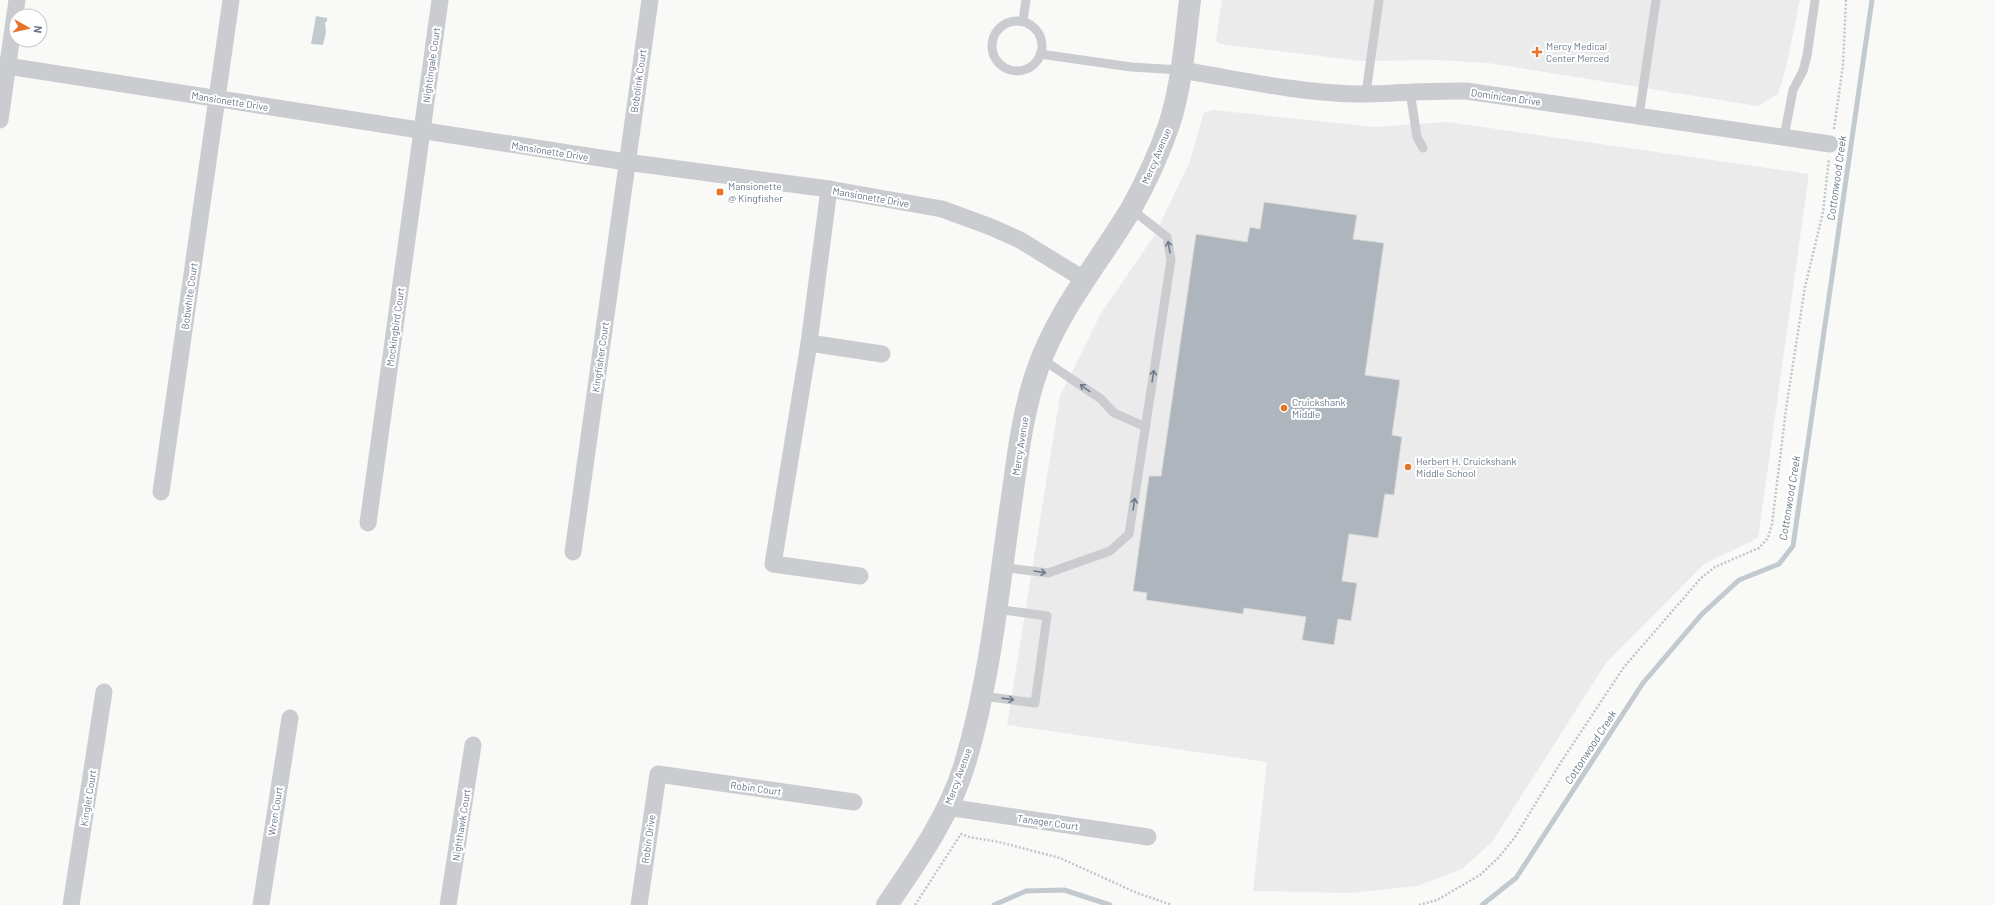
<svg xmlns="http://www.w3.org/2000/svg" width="1995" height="905" viewBox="0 0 1995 905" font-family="Barlow,sans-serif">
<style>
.built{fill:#eaebea}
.water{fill:#c2cad0}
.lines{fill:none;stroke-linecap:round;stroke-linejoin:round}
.stream{stroke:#c2cad0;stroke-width:5}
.building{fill:#aeb5bc;stroke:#dbdbd9}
.path{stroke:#c3c4c7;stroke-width:2.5;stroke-dasharray:2 2;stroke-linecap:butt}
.service{stroke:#caccd0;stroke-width:9}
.minor{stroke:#caccd0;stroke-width:17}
.tertiary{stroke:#caccd0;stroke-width:22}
.oneway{stroke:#6d798d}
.poi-dot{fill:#e87429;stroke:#fff;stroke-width:1.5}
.labels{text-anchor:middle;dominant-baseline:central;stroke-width:4;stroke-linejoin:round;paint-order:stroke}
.poi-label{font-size:10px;fill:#687589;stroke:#fff;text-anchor:start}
.street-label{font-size:10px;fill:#687589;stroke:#fff}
.water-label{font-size:11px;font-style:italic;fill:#637683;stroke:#fff}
</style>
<rect width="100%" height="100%" fill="#f9faf7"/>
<g class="built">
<path d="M1222 0H1800L1786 68 1778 94 1758 106 1488 63 1437 60 1361 61 1220 44 1216 41Z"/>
<path d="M1214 110 1374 127 1448 122 1809 174 1758 538 1704 564 1606 663 1492 842 1462 869 1417 886 1351 893 1253 891 1267 762 1007 725 1060 396 1100 315 1154 236 1189 164 1204 112Z"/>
</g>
<path class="water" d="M316 16 327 18V22H325L326 32 323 45 311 44Z"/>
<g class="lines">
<g class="stream">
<path d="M994 905 1026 891 1064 890 1110 905"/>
<path d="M1482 905 1516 878 1643 683 1702 614 1739 580 1779 564 1793 546 1872 0"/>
</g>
</g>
<path class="building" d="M1264 202 1357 215 1353 239 1384 243 1365 375 1400 380 1392 435 1402 437 1394 495 1385 494 1378 538 1349 534 1342 581 1357 583 1351 621 1338 619 1334 645 1302 640 1306 617 1244 608 1243 614 1146 600 1147 593 1133 591 1149 476H1161L1196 234 1247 242 1250 227 1260 229Z"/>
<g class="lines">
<g class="path">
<path d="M1834 129 1843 65 1846 0"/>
<path d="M915 905 961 834 969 837 999 842 1060 858 1137 893 1172 905"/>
<path d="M1419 905 1437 900 1480 875 1499 857 1515 837 1561 762 1624 667 1701 578 1715 567 1759 548 1768 538 1772 524 1786 409 1805 287 1823 212 1829 159"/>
</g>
<g class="service">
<circle cx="1017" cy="46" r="25"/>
<path d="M1023 21 1026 0"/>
<path d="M1040 54 1131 67 1181 70"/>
<path d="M1410 91 1417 137 1423 148"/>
<path d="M1366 93 1379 0"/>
<path d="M1639 116 1656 0"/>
<path d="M1784 137 1793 90 1803 71 1807 56 1815 0"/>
<path d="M1042 359 1101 399 1114 413 1146 427"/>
<path d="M1001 567 1048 573 1110 551 1129 534 1171 260 1167 237 1131 209"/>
<path d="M982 696 1035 703 1047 616 996 609"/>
</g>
<g class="minor">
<path d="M0 65 626 162 829 189 942 209 991 227 1020 240 1085 280"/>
<path d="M1181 70C1237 79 1299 93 1356 94 1393 94 1429 90 1466 91L1830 144"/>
<path d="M0 120 17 0"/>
<path d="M829 189 809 343 773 564 860 576"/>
<path d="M809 343 882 354"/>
<path d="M161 492 231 0"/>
<path d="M368 523 440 0"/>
<path d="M573 552 650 0"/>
<path d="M947 807 1148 837"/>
<path d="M71 905 104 692"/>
<path d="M261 905 290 718"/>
<path d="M448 905 473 745"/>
<path d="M639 905 658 774 854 802"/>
</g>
<path class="tertiary" d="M887 905C918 860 951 813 966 760 991 675 999 584 1012 497 1018 454 1023 410 1038 368 1058 310 1100 261 1131 209 1146 182 1159 154 1169 125 1182 85 1185 41 1190 0"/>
</g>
<defs><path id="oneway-shaft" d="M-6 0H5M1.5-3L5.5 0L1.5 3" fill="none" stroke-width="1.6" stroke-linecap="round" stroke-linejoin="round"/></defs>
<g class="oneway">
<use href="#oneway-shaft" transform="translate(1169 247) rotate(-100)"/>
<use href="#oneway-shaft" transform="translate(1153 376) rotate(-81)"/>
<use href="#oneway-shaft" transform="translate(1085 388) rotate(-144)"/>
<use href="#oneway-shaft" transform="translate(1134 504) rotate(-81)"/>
<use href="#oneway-shaft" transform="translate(1040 572) rotate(9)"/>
<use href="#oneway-shaft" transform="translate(1008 699) rotate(8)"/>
</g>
<g class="poi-dot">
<path d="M1535 46h4v4h4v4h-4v4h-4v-4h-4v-4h4z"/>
<rect x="716" y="188" width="8" height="8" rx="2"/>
<circle cx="1284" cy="408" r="4"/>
<circle cx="1408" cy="467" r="4"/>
</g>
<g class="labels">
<g class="poi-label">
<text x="1546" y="46">Mercy Medical<tspan x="1546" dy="12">Center Merced</tspan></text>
<text x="728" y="186">Mansionette<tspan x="728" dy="12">@ Kingfisher</tspan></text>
<text x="1292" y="402">Cruickshank<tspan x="1292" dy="12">Middle</tspan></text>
<text x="1416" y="461">Herbert H. Cruickshank<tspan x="1416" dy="12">Middle School</tspan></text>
</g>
<g class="street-label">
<text transform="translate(431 65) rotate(-82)">Nightingale Court</text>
<text transform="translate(638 81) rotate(-82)">Bobolink Court</text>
<text transform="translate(1506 97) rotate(8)">Dominican Drive</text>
<text transform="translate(230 101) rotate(9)">Mansionette Drive</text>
<text transform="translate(550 151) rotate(9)">Mansionette Drive</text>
<text transform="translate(1156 156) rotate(-67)">Mercy Avenue</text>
<text transform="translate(871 197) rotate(10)">Mansionette Drive</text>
<text transform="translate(189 296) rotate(-82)">Bobwhite Court</text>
<text transform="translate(395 327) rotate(-82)">Mockingbird Court</text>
<text transform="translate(600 357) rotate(-82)">Kingfisher Court</text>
<text transform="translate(1020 446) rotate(-81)">Mercy Avenue</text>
<text transform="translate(958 776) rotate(-70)">Mercy Avenue</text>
<text transform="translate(756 788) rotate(8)">Robin Court</text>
<text transform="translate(88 798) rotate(-81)">Kinglet Court</text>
<text transform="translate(275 811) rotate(-81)">Wren Court</text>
<text transform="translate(1048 822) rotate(8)">Tanager Court</text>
<text transform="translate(461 825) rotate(-81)">Nighthawk Court</text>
<text transform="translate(648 839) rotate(-82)">Robin Drive</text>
</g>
<g class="water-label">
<text transform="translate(1836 178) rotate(-82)">Cottonwood Creek</text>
<text transform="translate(1789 498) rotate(-81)">Cottonwood Creek</text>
<text transform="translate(1590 747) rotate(-57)">Cottonwood Creek</text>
</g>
</g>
<g transform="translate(28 28) rotate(98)"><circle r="19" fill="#ffffff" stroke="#c3c8d0"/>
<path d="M0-3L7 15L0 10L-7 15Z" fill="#e87429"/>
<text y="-6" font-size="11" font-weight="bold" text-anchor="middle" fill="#687589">N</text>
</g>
</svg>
